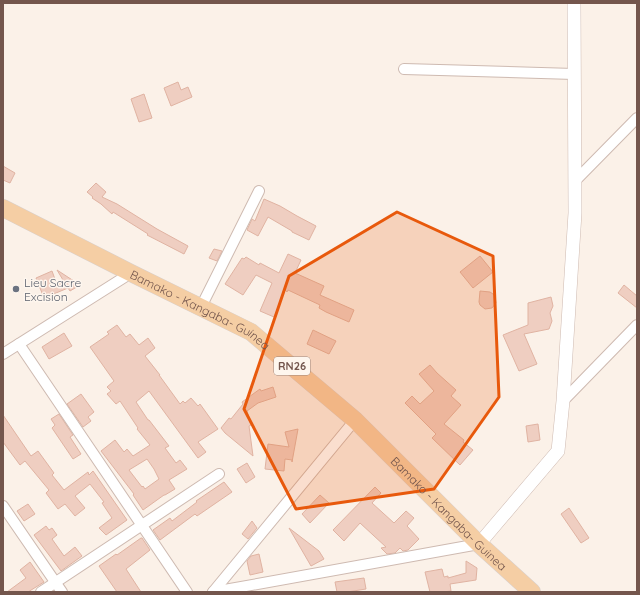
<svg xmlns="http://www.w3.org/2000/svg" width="640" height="595" viewBox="0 0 640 595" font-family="Quicksand,sans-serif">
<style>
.building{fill:#efcec1;stroke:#e0b3a2;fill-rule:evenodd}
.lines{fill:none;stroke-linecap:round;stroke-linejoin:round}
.minor-casing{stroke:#cebab1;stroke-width:12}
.tertiary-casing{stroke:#cebab1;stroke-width:14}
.primary-casing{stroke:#d8d0cd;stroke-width:18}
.minor{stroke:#fff;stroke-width:10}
.tertiary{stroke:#fff;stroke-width:13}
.primary{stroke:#f5cea4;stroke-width:17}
.marked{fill:#e8590c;fill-opacity:0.2;stroke:#e8590c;stroke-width:3;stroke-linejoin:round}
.worship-dot{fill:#6b7280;stroke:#fef6ee;stroke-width:1.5}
.labels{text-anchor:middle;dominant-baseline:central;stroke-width:3;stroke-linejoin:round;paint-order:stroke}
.shield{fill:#fef6ee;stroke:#9d867d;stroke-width:1}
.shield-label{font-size:11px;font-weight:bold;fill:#74564d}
.worship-label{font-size:12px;fill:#5b616d;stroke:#fef6ee;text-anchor:start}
.street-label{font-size:12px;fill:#74564d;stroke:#fef6ee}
</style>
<rect width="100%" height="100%" fill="#fbf1e8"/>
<g class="building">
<path d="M178 82 181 90 188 87 192 97 171 106 164 88Z"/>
<path d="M144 94 152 118 139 122 131 99Z"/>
<path d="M3 166 15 173 10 183 3 180Z"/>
<path d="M96 183 106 192 102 197 117 204 157 229 188 246 184 254 147 235 148 234 113 212 112 214 101 204 92 198 93 197 87 192Z"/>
<path d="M264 199 280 206 297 216 316 226 309 240 292 232V231L268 217 258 236 247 230 252 219 255 221Z"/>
<path d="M214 249 222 251 217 261 209 258Z"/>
<path d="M288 254 301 260 295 273 324 286 320 295 354 310 349 322 326 312 319 308 320 305 288 290 287 292 285 290 274 317 260 311 272 283 256 275 243 295 225 284 242 258 244 259 246 257 259 265 260 263 279 273Z"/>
<path d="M480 256 493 272 473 288 460 272Z"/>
<path d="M57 270 80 285 70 291 68 288 44 298 36 278 52 271 56 282 63 280Z"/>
<path d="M624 285 637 296V308L618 293Z"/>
<path d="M480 291 490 292 493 294 495 296 496 303 492 308 485 309 480 305 479 302Z"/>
<path d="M551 297 553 306 550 313 552 321 549 329 524 334 537 364 519 371 503 335 528 325V303Z"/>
<path d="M117 325 126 337 130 334 139 345 148 338 155 348 145 356 160 375H159L180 404 183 401 185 403 191 398 198 406 200 404 218 429 198 442 206 452 198 458 149 391 136 402 148 420H149L169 446 165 448 176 463 180 460 187 469 169 480 175 489 165 495H164L143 510 133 495 134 494 101 451 115 440 124 452 127 449 133 456 150 445 137 429 138 428 120 401 116 404 107 394 111 391 107 387 114 381 90 347 109 334 107 332ZM147 459 154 469 159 479 145 489 143 486 142 487 129 470Z"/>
<path d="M313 330 336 341 329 354 307 344Z"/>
<path d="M64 333 72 346 49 359 42 347Z"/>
<path d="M430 365 437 373 456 390 451 396 461 405 444 424 464 440 463 442 473 450 460 465 432 438 436 434 405 403 412 396 420 404 434 391 419 374Z"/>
<path d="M273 387 276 397 258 403 247 411 251 425 249 426 253 456 225 433 221 428 229 418 231 419 243 404 242 402 260 389 261 391Z"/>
<path d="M81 394 94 412 88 417 91 421 83 427 67 404Z"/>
<path d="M59 414 73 435 70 437 81 454 73 459 52 428 55 425 51 419Z"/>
<path d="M3 415 31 456 38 451 54 473 52 475 64 490 88 472 89 475 93 471 127 520 106 535 99 528 112 518 102 503 104 502 90 484 75 496 85 508 75 516 65 504 58 509 46 493 49 490 25 461 20 465 3 442Z"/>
<path d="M538 424 540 440 528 442 526 426Z"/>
<path d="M298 429 292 462V460L285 459 284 471 265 469 268 444 289 447 285 432Z"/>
<path d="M247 463 255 477 246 483 237 469Z"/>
<path d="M224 482 232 492 197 516 195 514 160 540 153 530 170 518 172 521 197 502 196 501Z"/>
<path d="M375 487 381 493 372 503 394 523 406 511 414 518 407 526 419 539 408 550 403 551 400 548 395 553 387 554 381 548 386 547 360 523 344 541 333 530Z"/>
<path d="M320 495 329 503 310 523 302 514Z"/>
<path d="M28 504 35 514 24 521 17 511Z"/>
<path d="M569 508 589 538 581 543 561 514Z"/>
<path d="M252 521 257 528 248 539 242 534Z"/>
<path d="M46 526 49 530 52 528 57 535 52 539 64 556 75 547 82 556 61 571 34 535Z"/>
<path d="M289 528 319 551 324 559 311 566Z"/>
<path d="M141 538H142L150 550 126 569 141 592H117L99 566 116 554 117 555Z"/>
<path d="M259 554 263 572 250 575 247 561 251 556Z"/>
<path d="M466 561 477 568 476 580 450 584 451 591 443 592H430L425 572 442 569 444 577 448 576V578L466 573Z"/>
<path d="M30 562 44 582 28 592H7L26 578 20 570Z"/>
<path d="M364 578 366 589 347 592H337L335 582Z"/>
</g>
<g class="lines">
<g class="minor-casing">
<g id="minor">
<path d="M404 69 574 74"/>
<path d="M575 181 637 118"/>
<path d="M201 307 259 191"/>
<path d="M19 344 187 592"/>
<path d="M3 354 131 273"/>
<path d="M563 401 637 325"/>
<path d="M3 506 62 592"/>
<path d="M41 592 219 474"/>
<path d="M213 592 479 544"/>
<path d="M213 592 355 420"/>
</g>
</g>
<g class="tertiary-casing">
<path id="tertiary" d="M479 544 558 451 563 401 575 213 574 3"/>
</g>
<g class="primary-casing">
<g id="primary">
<path id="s1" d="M3 208 131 273 251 332 355 420 479 544 532 592"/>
</g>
</g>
<use href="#minor" class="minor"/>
<use href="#tertiary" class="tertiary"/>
<use href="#primary" class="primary"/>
</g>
<path class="marked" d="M397 212 493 256 499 397 434 489 296 509 244 409 289 276Z"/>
<circle class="worship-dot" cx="16" cy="289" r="4"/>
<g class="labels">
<rect class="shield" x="274" y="357" width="36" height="18" rx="3"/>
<g class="shield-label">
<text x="292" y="366">RN26</text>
</g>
<g class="worship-label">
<text x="24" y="282">Lieu Sacre<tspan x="24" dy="14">Excision</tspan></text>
</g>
<g class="street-label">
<text stroke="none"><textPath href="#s1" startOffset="222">Bamako - Kangaba- Guinea</textPath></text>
<text stroke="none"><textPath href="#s1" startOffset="546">Bamako - Kangaba- Guinea</textPath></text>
</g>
</g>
<rect width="640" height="595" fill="none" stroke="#74564d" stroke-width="8"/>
</svg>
